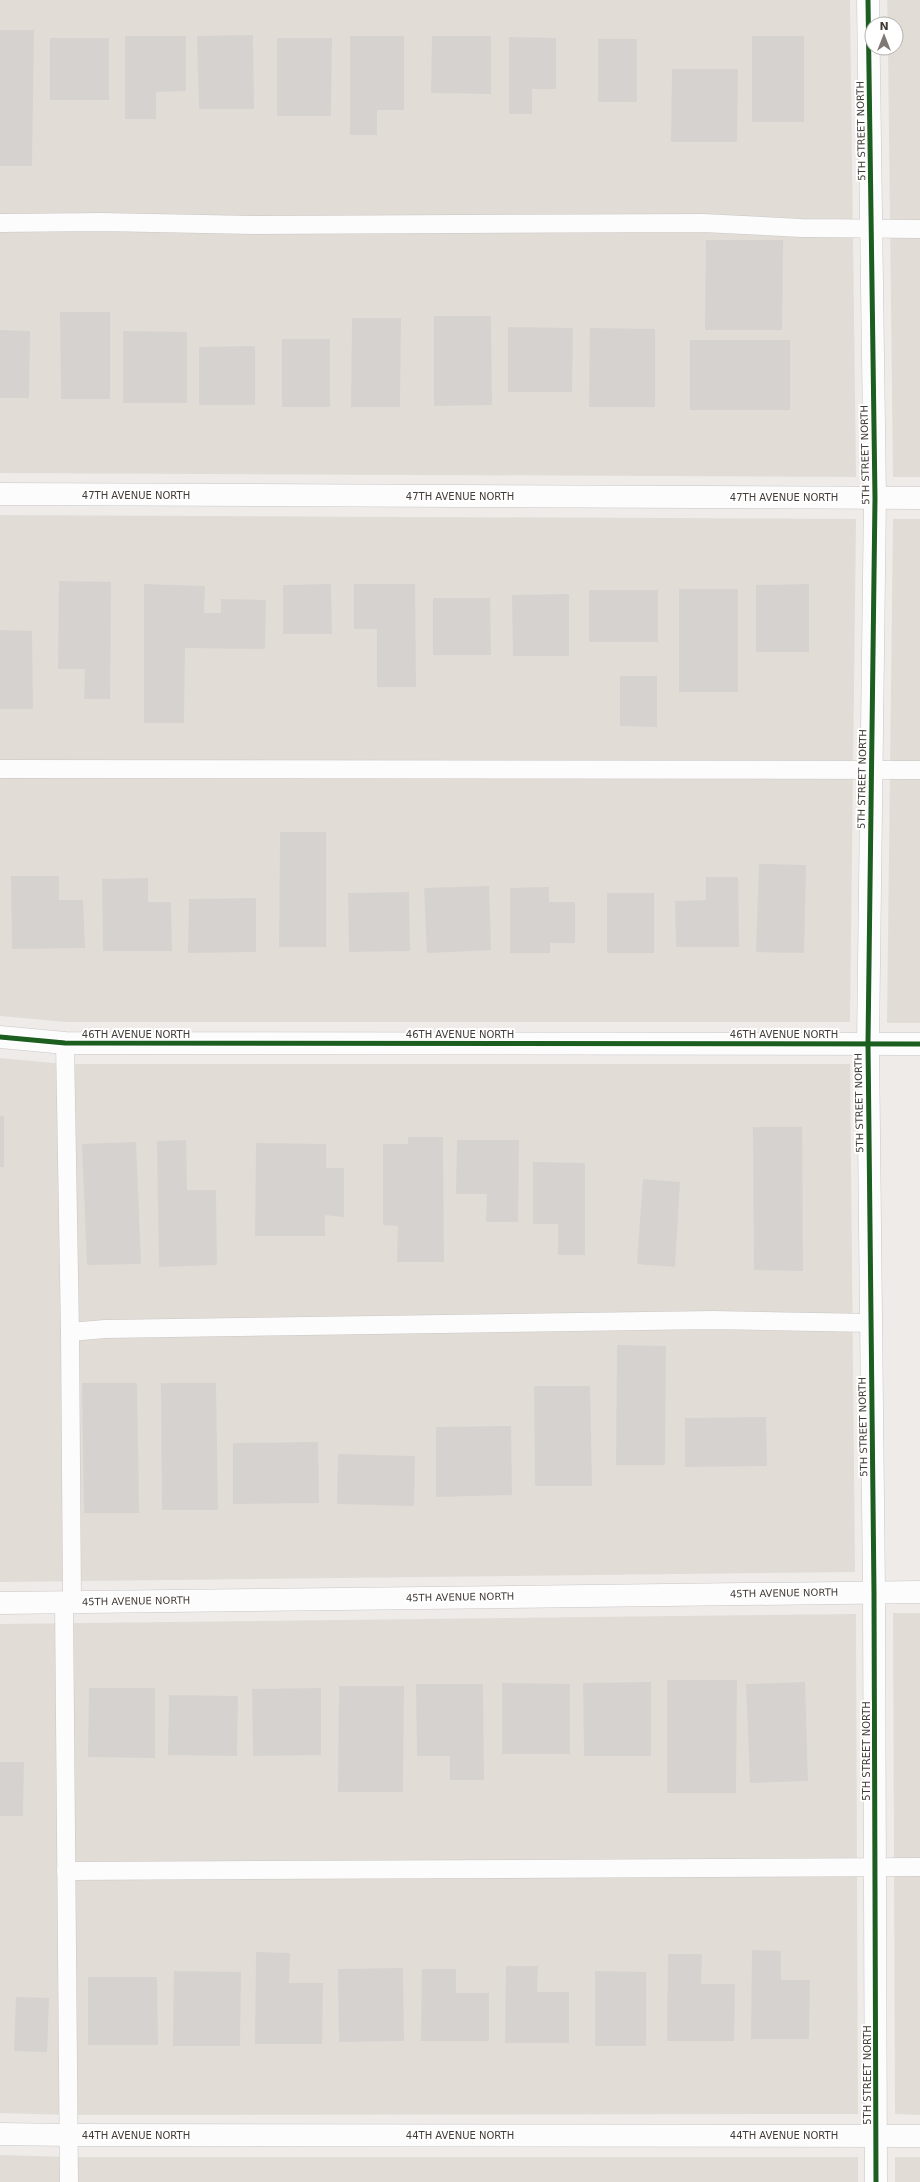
<svg xmlns="http://www.w3.org/2000/svg" width="920" height="2182" viewBox="0 0 920 2182" font-family="'DejaVu Sans',sans-serif">
<style>
.residential{fill:#e1dcd6}
.building{fill:#d6d2d0}
.lines{fill:none;stroke-linecap:round;stroke-linejoin:round}
.service-casing{stroke:#cac7c5;stroke-width:19}
.minor-casing{stroke:#cac7c5;stroke-width:23}
.service{stroke:#fcfcfc;stroke-width:18}
.minor{stroke:#fcfcfc;stroke-width:22}
.cycleway-casing{stroke:#fff;stroke-width:8}
.cycleway{stroke:#1b5e20;stroke-width:5}
.labels{text-anchor:middle;dominant-baseline:central;stroke-width:4;stroke-linejoin:round;paint-order:stroke}
.street-label{font-size:10px;fill:#423b36;stroke:#fff}
</style>
<rect width="100%" height="100%" fill="#eeebe9"/>
<g class="residential">
<path d="M0 0H850L856 477 0 473Z"/>
<path d="M887 0H920V477H893L888 48H896V24H888Z"/>
<path d="M0 515 856 519 850 1022H66L0 1016Z"/>
<path d="M893 519H920V1023H887Z"/>
<path d="M0 1058 65 1064H850L855 1572 0 1582Z"/>
<path d="M893 1613H920V2115L895 2114Z"/>
<path d="M856 1614 858 2114 69 2115 0 2113V1624Z"/>
<path d="M0 2155 69 2157H858V2182H0Z"/>
<rect x="895" y="2157" width="25" height="25"/>
</g>
<g class="building">
<path d="M0 30H34L32 166H0Z"/>
<path d="M253 35 254 109H199L197 36Z"/>
<path d="M125 36H186V91L156 92V119H125Z"/>
<path d="M350 36H404V110H377V135H350Z"/>
<path d="M432 36H491V94L431 93Z"/>
<rect x="752" y="36" width="52" height="86"/>
<path d="M509 37 556 38V89H532V114H509Z"/>
<rect x="50" y="38" width="59" height="62"/>
<path d="M277 38H332L331 116H277Z"/>
<rect x="598" y="39" width="39" height="63"/>
<path d="M672 69H738L737 142H671Z"/>
<path d="M706 240H783L782 330H705Z"/>
<path d="M60 312H110V399H61Z"/>
<path d="M434 316H491L492 405 434 406Z"/>
<path d="M352 318H401L400 407H351Z"/>
<path d="M508 327 573 328 572 392H508Z"/>
<path d="M590 328 655 329V407H589Z"/>
<path d="M0 330 30 331 29 398H0Z"/>
<path d="M123 331 187 332V403H123Z"/>
<rect x="282" y="339" width="48" height="68"/>
<rect x="690" y="340" width="100" height="70"/>
<path d="M255 346V405H199V347Z"/>
<path d="M59 581 111 582 110 699H84L85 669H58Z"/>
<path d="M144 584 205 586 204 613H221V599L266 600 265 649 185 648 184 723H144Z"/>
<path d="M331 584 332 634H283V585Z"/>
<path d="M354 584H415L416 687H377V629H354Z"/>
<path d="M809 584V652H756V585Z"/>
<rect x="679" y="589" width="59" height="103"/>
<rect x="589" y="590" width="69" height="52"/>
<path d="M569 594V656H513L512 595Z"/>
<path d="M433 598H490L491 655H433Z"/>
<path d="M0 630 32 631 33 709H0Z"/>
<path d="M620 676H657V727L620 726Z"/>
<path d="M280 832H326V947H279Z"/>
<path d="M759 864 806 865 804 953 756 952Z"/>
<path d="M11 876H59V900H83L85 948 12 949Z"/>
<path d="M706 877H738L739 947H676L675 901 706 900Z"/>
<path d="M148 878V902H171L172 951H103L102 879Z"/>
<path d="M489 886 491 950 427 953 424 888Z"/>
<path d="M549 887V902H575V943H550V953H510V888Z"/>
<path d="M409 892 410 951 349 952 348 893Z"/>
<rect x="607" y="893" width="47" height="60"/>
<path d="M256 898V952L188 953 189 899Z"/>
<rect x="0" y="1116" width="4" height="51"/>
<path d="M753 1127H802L803 1271 754 1270Z"/>
<path d="M408 1137H443L444 1262H397L398 1226 383 1225V1144H408Z"/>
<path d="M186 1140 187 1190H216L217 1265 159 1267 157 1141Z"/>
<path d="M457 1140H519L518 1222H486L487 1194H456Z"/>
<path d="M136 1142 141 1264 87 1265 82 1144Z"/>
<path d="M256 1143 326 1144V1168H344V1217L325 1215V1236H255Z"/>
<path d="M533 1162 585 1163V1255H558V1224H533Z"/>
<path d="M643 1179 680 1182 675 1267 637 1264Z"/>
<path d="M617 1345 666 1346 665 1465H616Z"/>
<path d="M82 1383H137L139 1513H84Z"/>
<path d="M161 1383H216L218 1510H162Z"/>
<path d="M534 1386H590L592 1486H535Z"/>
<path d="M766 1417 767 1466 685 1467V1418Z"/>
<path d="M511 1426 512 1495 436 1497V1427Z"/>
<path d="M318 1442 319 1503 233 1504V1443Z"/>
<path d="M338 1454 415 1456 414 1506 337 1504Z"/>
<path d="M667 1680H737L736 1793H667Z"/>
<path d="M651 1682V1756H584L583 1683Z"/>
<path d="M805 1682 808 1781 750 1783 746 1684Z"/>
<path d="M502 1683 570 1684V1754H502Z"/>
<path d="M416 1684H483L484 1780H450V1756H417Z"/>
<path d="M339 1686H404L403 1792H338Z"/>
<path d="M89 1688H155V1758L88 1757Z"/>
<path d="M321 1688V1755L253 1756 252 1689Z"/>
<path d="M169 1695 238 1696 237 1756 168 1755Z"/>
<path d="M0 1762H24L23 1816H0Z"/>
<path d="M752 1950 781 1951V1980H810L809 2039H751Z"/>
<path d="M256 1952 290 1953 289 1983H323L322 2044H255Z"/>
<path d="M668 1954H702L701 1984H735L734 2041H667Z"/>
<path d="M506 1966H538L537 1992H569V2043H505Z"/>
<path d="M403 1968 404 2041 339 2042 338 1969Z"/>
<path d="M422 1969H456V1993H489V2041H421Z"/>
<path d="M174 1971 241 1972 240 2046H173Z"/>
<path d="M595 1971 646 1972V2046H595Z"/>
<path d="M88 1977H157L158 2045H88Z"/>
<path d="M16 1997 49 1998 47 2052 14 2051Z"/>
</g>
<g class="lines">
<g class="service-casing">
<g id="service">
<path d="M0 223 101 222 254 225 703 223 801 228 920 229"/>
<path d="M0 769 920 770"/>
<path d="M65 1043 70 1332 105 1329 713 1320 871 1323"/>
<path d="M70 1332 72 1602"/>
<path d="M64 1602 69 2182"/>
<path d="M66 1871 920 1867"/>
</g>
</g>
<g class="minor-casing">
<g id="minor">
<path d="M868 0 875 498 868 1043 874 1592 876 2182"/>
<path d="M0 494 920 498"/>
<path d="M0 1037 65 1043 920 1044"/>
<path d="M0 1603 920 1592"/>
<path d="M0 2134 69 2135 920 2136"/>
</g>
</g>
<use href="#service" class="service"/>
<use href="#minor" class="minor"/>
<g class="cycleway-casing">
<g id="cycleway">
<path d="M868 0 875 498 868 1043 874 1592 876 2182"/>
<path d="M0 1037 65 1043 920 1044"/>
</g>
</g>
<use href="#cycleway" class="cycleway"/>
</g>
<g class="labels">
<g class="street-label">
<text transform="translate(861 131) rotate(-91)">5TH STREET NORTH</text>
<text transform="translate(865 455) rotate(-91)">5TH STREET NORTH</text>
<text x="136" y="495">47TH AVENUE NORTH</text>
<text x="460" y="496">47TH AVENUE NORTH</text>
<text x="784" y="497">47TH AVENUE NORTH</text>
<text transform="translate(862 779) rotate(-89)">5TH STREET NORTH</text>
<text x="136" y="1034">46TH AVENUE NORTH</text>
<text x="460" y="1034">46TH AVENUE NORTH</text>
<text x="784" y="1034">46TH AVENUE NORTH</text>
<text transform="translate(859 1103) rotate(-91)">5TH STREET NORTH</text>
<text transform="translate(863 1427) rotate(-91)">5TH STREET NORTH</text>
<text transform="translate(784 1593) rotate(-1)">45TH AVENUE NORTH</text>
<text transform="translate(460 1597) rotate(-1)">45TH AVENUE NORTH</text>
<text transform="translate(136 1601) rotate(-1)">45TH AVENUE NORTH</text>
<text transform="translate(866 1751) rotate(-90)">5TH STREET NORTH</text>
<text transform="translate(867 2075) rotate(-90)">5TH STREET NORTH</text>
<text x="136" y="2135">44TH AVENUE NORTH</text>
<text x="460" y="2135">44TH AVENUE NORTH</text>
<text x="784" y="2135">44TH AVENUE NORTH</text>
</g>
</g>
<g transform="translate(884 36)"><circle r="19" fill="#ffffff" stroke="#b3b1af"/>
<path d="M0-3L7 15L0 10L-7 15Z" fill="#7e7975"/>
<text y="-6" font-size="11" font-weight="bold" text-anchor="middle" fill="#423b36">N</text>
</g>
</svg>
